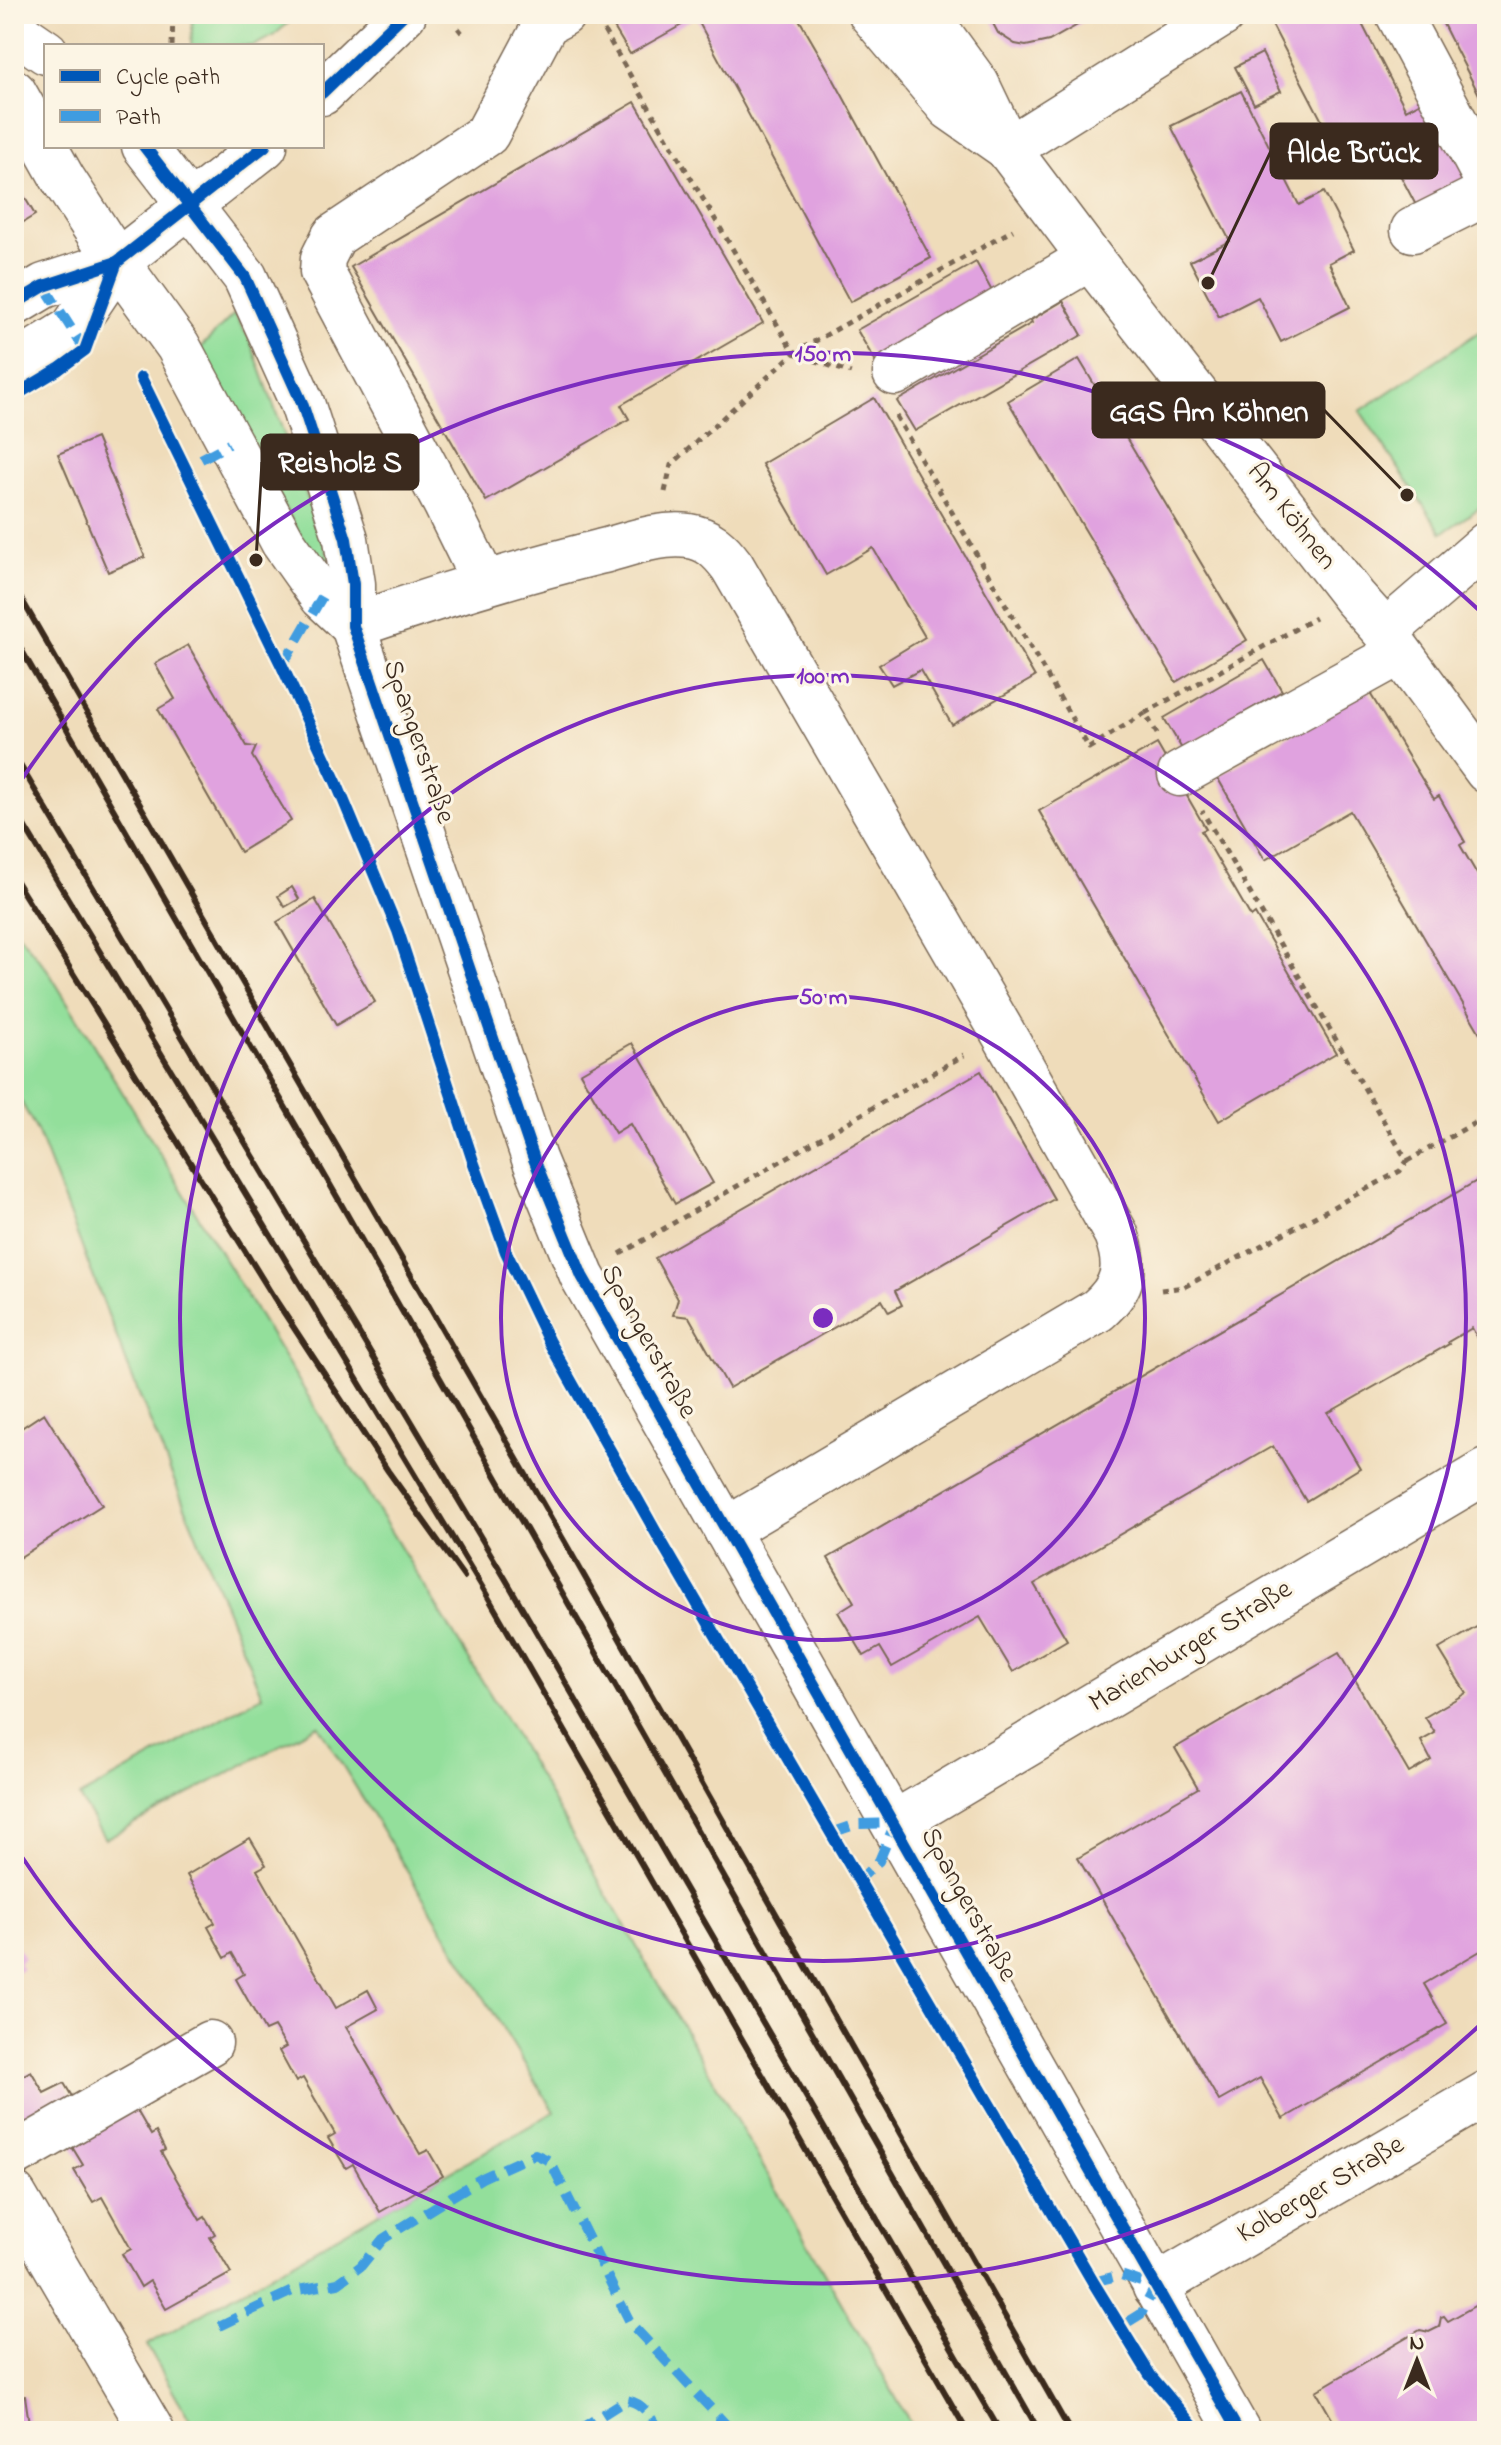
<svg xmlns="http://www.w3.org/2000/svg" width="1501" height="2445" font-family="'Indie Flower',sans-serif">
  <rect width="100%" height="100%" fill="#fcf5e5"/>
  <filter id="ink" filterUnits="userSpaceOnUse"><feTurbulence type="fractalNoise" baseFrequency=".0125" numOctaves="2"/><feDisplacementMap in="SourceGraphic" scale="16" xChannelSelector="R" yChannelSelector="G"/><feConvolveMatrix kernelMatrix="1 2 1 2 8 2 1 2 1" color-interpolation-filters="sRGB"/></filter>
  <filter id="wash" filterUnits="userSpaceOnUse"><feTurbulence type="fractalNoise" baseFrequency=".006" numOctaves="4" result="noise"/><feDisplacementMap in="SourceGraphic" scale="32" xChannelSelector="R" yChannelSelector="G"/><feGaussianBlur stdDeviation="1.8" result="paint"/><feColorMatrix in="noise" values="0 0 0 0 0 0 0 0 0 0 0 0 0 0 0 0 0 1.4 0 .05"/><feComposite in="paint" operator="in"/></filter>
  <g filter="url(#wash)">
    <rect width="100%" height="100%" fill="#efdcba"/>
    <g fill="#93df9b" stroke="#67845c" stroke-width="2">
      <polygon points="193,14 299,14 273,36 253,46 191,46"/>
      <polygon points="234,314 249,338 329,557 326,567 318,569 199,349"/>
      <polygon points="1479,332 1487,344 1487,503 1442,533 1360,411"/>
      <polygon points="14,928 47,969 514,1733 915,2431 196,2431 147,2345 554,2112 318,1725 105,1839 79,1797 262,1696 136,1387 37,1131 14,1089"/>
    </g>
    <g id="blocks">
      <g fill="#e0a2df">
        <polygon points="629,14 796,14 828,69 931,258 850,302 696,17 630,54 612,24"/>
        <polygon points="988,14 1097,14 1049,41 1026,46 1015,44 998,33"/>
        <polygon points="1288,14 1357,14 1406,110 1432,96 1477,184 1420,213 1375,127 1336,148 1271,23"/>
        <polygon points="1438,14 1487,14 1487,110 1450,38"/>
        <polygon points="1262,53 1281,91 1254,104 1235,67"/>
        <polygon points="1241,91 1299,205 1324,192 1354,250 1329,263 1350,307 1281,342 1258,297 1219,317 1190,261 1230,241 1171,126"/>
        <polygon points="635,102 763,323 621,405 629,419 486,501 351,267"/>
        <polygon points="14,179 35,215 14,228"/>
        <polygon points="976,262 993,293 875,361 857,330"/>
        <polygon points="1063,301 1082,335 915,431 897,401 1032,323 1031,320"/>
        <polygon points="1079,359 1247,640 1176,682 1008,401"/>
        <polygon points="874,398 1035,677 952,725 920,670 892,685 879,665 925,637 873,548 826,575 762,464"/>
        <polygon points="96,438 145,557 108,572 58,454"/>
        <polygon points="188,645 247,746 256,747 252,756 291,821 240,852 158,709 175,699 155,664"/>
        <polygon points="1264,660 1282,691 1182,749 1164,718"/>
        <polygon points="1368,690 1434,799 1439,796 1465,842 1460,845 1487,891 1487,1045 1350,811 1265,860 1217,777"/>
        <polygon points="1157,744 1206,829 1201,831 1251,917 1255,914 1336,1053 1219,1121 1039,811"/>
        <polygon points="292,887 299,899 285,907 278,896"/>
        <polygon points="315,899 375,1002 336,1025 277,922"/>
        <polygon points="632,1043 713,1183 675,1204 630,1124 615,1133 580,1073"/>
        <polygon points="981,1071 1054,1199 895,1291 902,1305 889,1312 882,1300 729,1388 689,1317 673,1315 678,1299 655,1258"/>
        <polygon points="1487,1175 1487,1338 1480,1342 1472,1328 1448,1342 1449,1344 1328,1413 1360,1468 1306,1501 1273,1446 1034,1584 1067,1640 1013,1672 980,1617 892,1667 880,1647 864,1656 838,1612 854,1602 828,1558"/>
        <polygon points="44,1413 102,1505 14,1561 14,1433"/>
        <polygon points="1487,1621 1487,1947 1424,1984 1447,2024 1283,2119 1260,2078 1219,2101 1078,1858 1198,1788 1175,1748 1339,1653 1409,1773 1431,1760 1421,1741 1435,1733 1425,1717 1466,1693 1439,1649"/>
        <polygon points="250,1838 266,1865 257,1870 336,2008 368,1990 378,2009 346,2027 420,2154 428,2150 443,2176 380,2212 353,2164 346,2168 328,2138 335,2134 303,2078 296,2082 279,2051 286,2047 274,2027 265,2031 236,1979 244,1974 232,1953 225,1958 208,1927 215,1923 187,1875"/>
        <polygon points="14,1940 24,1958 19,1963 23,1969 14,1973"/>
        <polygon points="31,2071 44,2093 64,2083 77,2105 30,2132 14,2105 14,2080"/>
        <polygon points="131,2100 151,2135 156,2132 165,2150 161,2152 200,2220 205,2217 215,2234 210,2237 231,2273 166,2309 150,2281 141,2287 122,2254 131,2249 102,2197 93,2202 74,2170 83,2165 66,2137"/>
        <polygon points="1487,2299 1487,2431 1339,2431 1316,2391 1420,2330 1429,2332 1439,2327 1441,2317 1444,2316 1448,2321"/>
        <polygon points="16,2330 20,2362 14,2363 14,2331"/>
        <polygon points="14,2385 17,2397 25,2396 30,2430 14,2431"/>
      </g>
    </g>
  </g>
  <g filter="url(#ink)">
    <use href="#blocks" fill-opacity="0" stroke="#7a6855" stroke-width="2"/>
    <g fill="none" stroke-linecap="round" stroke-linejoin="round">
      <g stroke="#7a6855" stroke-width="47">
        <g id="minor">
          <polyline points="871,14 950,108 1006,147"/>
          <polyline points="926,14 977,84 1008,149 1090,258 1354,597 1385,632 1487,771"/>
          <polyline points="1398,14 1487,181"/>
          <polyline points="14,30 46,52"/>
          <polyline points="14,92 63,179 117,262 178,346 283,542 322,597 353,626"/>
          <polyline points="322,93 404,14"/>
          <polyline points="144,146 245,277 302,403 346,539 353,584 353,626 534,1159 582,1276 1238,2431"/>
          <polyline points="1008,149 1223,14"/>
          <polyline points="1413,230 1487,193"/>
          <polyline points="14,304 44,286 117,262"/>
          <polyline points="14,365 72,329 117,262 265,146"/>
          <polyline points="895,373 1090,258"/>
          <polyline points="484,582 446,505 322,272 323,258 334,236 487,134 546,23 563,14"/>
          <path d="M353,626C434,598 515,573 599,552C627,545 659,532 689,536C709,539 720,550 732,566L1003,1033L1116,1234C1128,1267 1125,1286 1098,1310L726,1530"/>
          <polyline points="1385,632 1487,544"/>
          <polyline points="1180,774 1399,653"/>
          <polyline points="895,1823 1487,1471"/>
          <polyline points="14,2155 210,2043"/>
          <polyline points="14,2195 152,2431"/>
          <polyline points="1155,2287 1487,2093"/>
        </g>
      </g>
      <g stroke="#7a6855" stroke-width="5" stroke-dasharray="6 6" stroke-linecap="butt">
        <polyline points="458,28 462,33"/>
        <polyline points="604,31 794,353 851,373"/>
        <polyline points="172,46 173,14"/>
        <polyline points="896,416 1089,748 1145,713 1159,737"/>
        <polyline points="665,492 671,465 794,353 1013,230"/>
        <polyline points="1145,713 1315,618"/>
        <polyline points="1407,1161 1487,1116"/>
        <polyline points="620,1254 964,1055"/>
        <polyline points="1161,1290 1184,1287 1400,1171 1407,1161 1202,811"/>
      </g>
      <use href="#minor" stroke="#fff" stroke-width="44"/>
      <g stroke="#3b2a1e" stroke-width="6">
        <polyline points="14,586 566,1544 1070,2431"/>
        <polyline points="14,637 336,1195 1039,2431"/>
        <polyline points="14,755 505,1578 1000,2431"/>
        <polyline points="14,809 484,1590 967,2431"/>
        <polyline points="14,878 273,1296 388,1471 464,1577"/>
      </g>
      <g stroke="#3f9ce0" stroke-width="10" stroke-dasharray="20 10" stroke-linecap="butt">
        <polyline points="44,286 85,350"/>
        <polyline points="201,459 229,444"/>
        <polyline points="282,666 322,597"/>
        <polyline points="831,1833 857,1824 895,1823 879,1861 859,1880"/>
        <polyline points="1093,2282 1121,2275 1155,2287 1141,2314 1120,2327"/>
        <polyline points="219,2326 292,2291 338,2283 361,2266 383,2239 482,2178 535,2154 550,2161 631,2324 732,2431"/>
        <path d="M577,2431L626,2400C644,2403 650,2416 659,2431"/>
      </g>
      <g stroke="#fcf5e5" stroke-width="17">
        <g id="cycleway">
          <polyline points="322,93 404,14"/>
          <polyline points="144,146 245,277 302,403 346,539 353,584 353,626 534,1159 582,1276 1238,2431"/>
          <polyline points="14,304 44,286 117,262 265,146"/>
          <polyline points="141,378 282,666 336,782 398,931 473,1161 506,1252 549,1342 658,1536 1093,2282 1150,2375 1197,2431"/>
          <polyline points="14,396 59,369 85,350 117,262"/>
        </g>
      </g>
      <use href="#cycleway" stroke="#0057b8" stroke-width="12"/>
    </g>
  </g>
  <g fill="none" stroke="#7b2cbf" stroke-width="4">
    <circle cx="823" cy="1318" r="322"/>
    <circle cx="823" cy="1318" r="643"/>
    <path d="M1481 2024A965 965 0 0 1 18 1851M18 785A965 965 0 0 1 1481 612"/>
  </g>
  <g text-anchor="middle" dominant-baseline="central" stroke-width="6" stroke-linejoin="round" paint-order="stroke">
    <g font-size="28" fill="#3b2a1e" stroke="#fcf5e5">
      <text transform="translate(1291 517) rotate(52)">Am Köhnen</text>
      <text transform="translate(418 742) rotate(71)">Spangerstraße</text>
      <text transform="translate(648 1342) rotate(61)">Spangerstraße</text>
      <text transform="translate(1191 1647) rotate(-31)">Marienburger Straße</text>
      <text transform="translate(968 1905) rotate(61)">Spangerstraße</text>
      <text transform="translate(1321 2190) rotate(-30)">Kolberger Straße</text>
    </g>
  </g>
  <circle cx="823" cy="1318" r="12" fill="#7b2cbf" stroke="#fcf5e5" stroke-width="4"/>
  <g font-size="24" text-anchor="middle" font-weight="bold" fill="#7b2cbf" stroke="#fcf5e5" stroke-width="6" stroke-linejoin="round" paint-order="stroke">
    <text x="823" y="361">150 m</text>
    <text x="823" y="683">100 m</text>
    <text x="823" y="1004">50 m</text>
  </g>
  <path fill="none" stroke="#3b2a1e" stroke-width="3" d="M1208 283L1271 151M1407 495L1324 410M256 560L262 462"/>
  <g fill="#3b2a1e" stroke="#fcf5e5" stroke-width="3">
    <circle cx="1208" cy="283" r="8"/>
    <circle cx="1407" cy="495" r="8"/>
    <circle cx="256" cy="560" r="8"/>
  </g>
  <g fill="#3b2a1e" stroke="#3b2a1e" stroke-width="3">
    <rect x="1271" y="124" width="166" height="54" rx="8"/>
    <rect x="1093" y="383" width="231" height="54" rx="8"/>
    <rect x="262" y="435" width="156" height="54" rx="8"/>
  </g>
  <g font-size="30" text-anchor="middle" font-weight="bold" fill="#fff">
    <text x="1354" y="162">Alde Brück</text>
    <text x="1209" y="421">GGS Am Köhnen</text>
    <text x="340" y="472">Reisholz S</text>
  </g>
  <rect width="1501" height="2445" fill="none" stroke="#fcf5e5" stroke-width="48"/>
  <rect x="44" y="44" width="280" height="104" fill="#fcf5e5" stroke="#afa495" stroke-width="2"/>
  <rect x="60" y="70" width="40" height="12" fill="#0057b8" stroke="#afa495" stroke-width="2"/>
  <text x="116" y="84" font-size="24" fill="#3b2a1e">Cycle path</text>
  <rect x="60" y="110" width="40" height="12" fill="#3f9ce0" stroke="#afa495" stroke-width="2"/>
  <text x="116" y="124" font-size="24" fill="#3b2a1e">Path</text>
  <g transform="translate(1417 2361)" stroke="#fcf5e5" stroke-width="6" paint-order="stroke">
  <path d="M0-6L14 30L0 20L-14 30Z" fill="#3b2a1e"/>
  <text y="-12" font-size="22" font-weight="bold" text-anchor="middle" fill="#3b2a1e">N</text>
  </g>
</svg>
